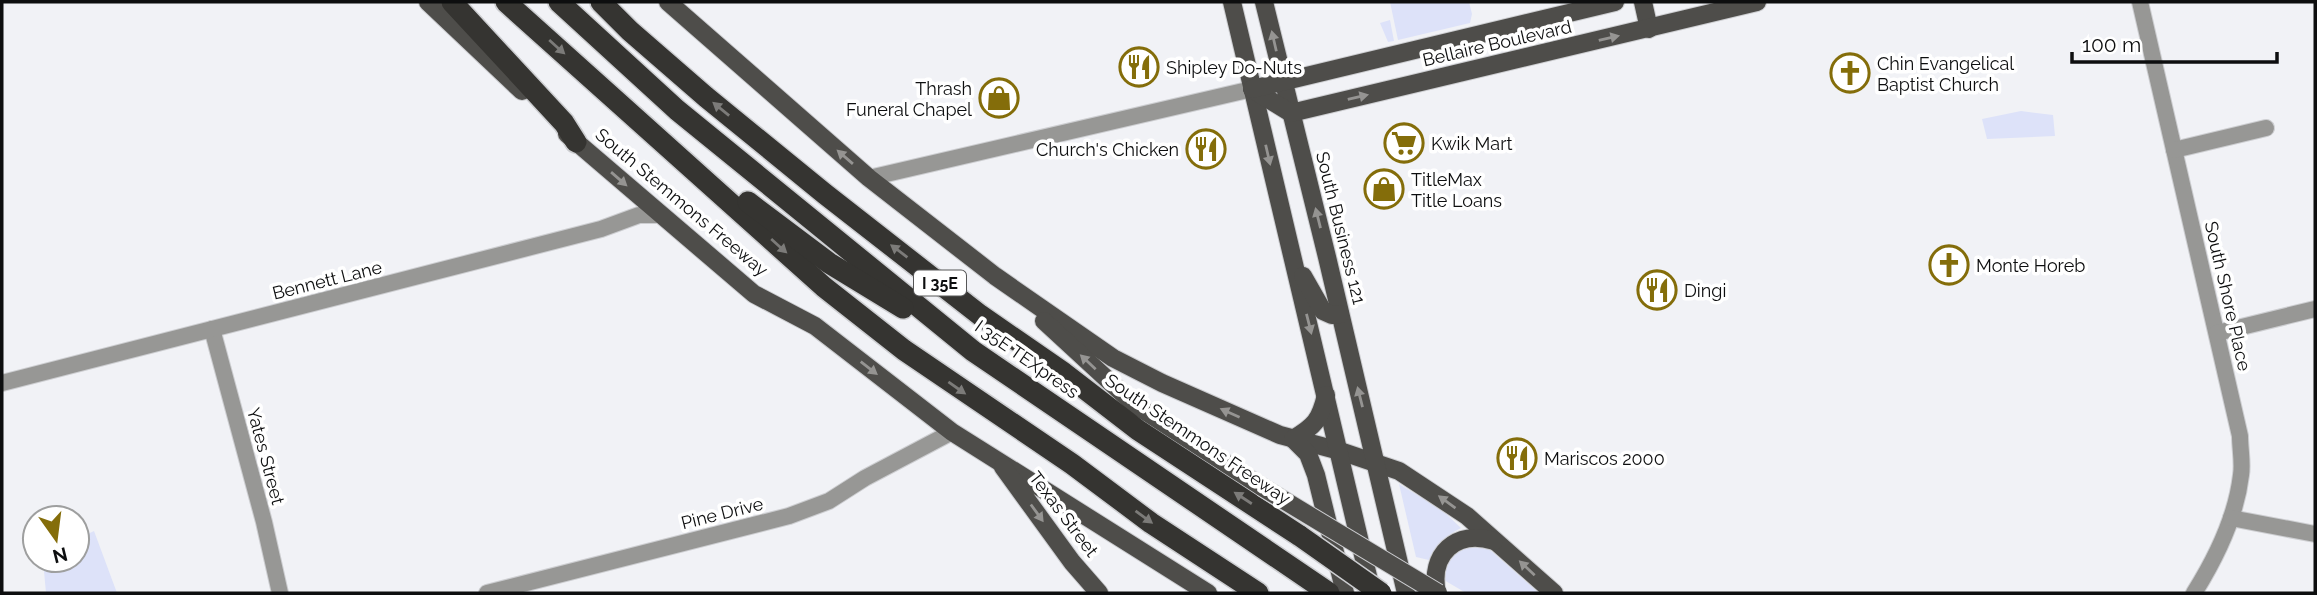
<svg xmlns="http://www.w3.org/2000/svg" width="2317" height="595" font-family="Raleway,sans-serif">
  <rect width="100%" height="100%" fill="#f1f2f6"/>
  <g fill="#dde2f9">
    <polygon points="1390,2 1469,2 1472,14 1470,23 1398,40"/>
    <polygon points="1390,20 1394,41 1388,42 1380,23"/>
    <polygon points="2021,111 2053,115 2055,136 1987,139 1982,119"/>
    <path d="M1399,484L1442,510L1461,528C1445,536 1436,544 1429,560L1416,557Z"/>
    <polygon points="94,531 117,593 46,593 43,560 77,560 77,539"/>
    <path d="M1481,542L1539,593H1466L1444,580C1446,552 1455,548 1481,542Z"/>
  </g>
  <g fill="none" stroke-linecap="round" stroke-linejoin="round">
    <g stroke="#cdced1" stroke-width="18">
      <g id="minor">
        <path d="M2140,2L2240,436C2240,449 2243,463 2241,475C2236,518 2216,558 2194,593"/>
        <polyline points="2174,150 2266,128"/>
        <polyline points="869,178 1252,89"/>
        <polyline points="212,329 264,522 280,593"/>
        <polyline points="2217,333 2315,309"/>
        <polyline points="2,383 601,229 639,215 661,215"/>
        <polyline points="2231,518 2315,534"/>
        <polyline points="487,593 789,516 829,501 865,478 952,432"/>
      </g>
    </g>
    <g stroke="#cdced1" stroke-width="20">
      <g id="major">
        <polyline points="428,2 522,91"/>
        <polyline points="668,2 869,178 995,276 1113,358 1162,383 1280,435 1340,451 1399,471 1467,516 1554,593"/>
        <polyline points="1232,2 1372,593"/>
        <polyline points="1264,2 1327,257 1406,593"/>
        <polyline points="1643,2 1649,29"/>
        <polyline points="1252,89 1291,113 1757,2"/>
        <polyline points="1252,89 1615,2"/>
        <polyline points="567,134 754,294 815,326 952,432 1208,593"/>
        <polyline points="1303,276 1323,311 1332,315 1340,314"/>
        <polyline points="1044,321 1134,404 1262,487"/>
        <path d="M1326,395C1320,420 1315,426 1293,439L1308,454L1316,475L1345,593"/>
        <polyline points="1003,467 1072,562 1099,593"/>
        <path d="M1437,593C1429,554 1456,529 1494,541"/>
      </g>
    </g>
    <g stroke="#cdced1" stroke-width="24">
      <g id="highway">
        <polyline points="452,2 564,123 576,142"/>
        <polyline points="506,2 824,287 904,350 1072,464 1151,523 1258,593"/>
        <polyline points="559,2 677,110 973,351 1329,593"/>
        <polyline points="601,2 630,31 706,97 825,194 980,315 1064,373 1138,430 1300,536"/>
        <polyline points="748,202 829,263 903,308"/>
      </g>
    </g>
    <use href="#minor" stroke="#979795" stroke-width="16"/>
    <use href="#major" stroke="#4e4d4a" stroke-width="18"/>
    <use href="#highway" stroke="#353431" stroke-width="21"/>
    <g stroke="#cdced1" stroke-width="20" stroke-linecap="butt">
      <polyline id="major-bridge" points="1262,487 1438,593"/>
    </g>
    <g stroke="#cdced1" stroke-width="24" stroke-linecap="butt">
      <polyline id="highway-bridge" points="1300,536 1381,593"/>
    </g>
    <use href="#major-bridge" stroke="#4e4d4a" stroke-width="18"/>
    <use href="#highway-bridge" stroke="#353431" stroke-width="21"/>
  </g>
  <defs><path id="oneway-solid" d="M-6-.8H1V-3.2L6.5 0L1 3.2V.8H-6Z" transform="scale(1.75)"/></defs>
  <g fill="#959492">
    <use href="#oneway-solid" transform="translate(1609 38) rotate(-13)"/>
    <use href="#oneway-solid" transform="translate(1274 41) rotate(-103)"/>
    <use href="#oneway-solid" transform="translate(1358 97) rotate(-13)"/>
    <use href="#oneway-solid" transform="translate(1268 155) rotate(77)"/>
    <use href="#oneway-solid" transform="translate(845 157) rotate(-139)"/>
    <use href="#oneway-solid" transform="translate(619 179) rotate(41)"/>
    <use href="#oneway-solid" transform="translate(1318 218) rotate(-104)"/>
    <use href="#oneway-solid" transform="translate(1309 324) rotate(76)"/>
    <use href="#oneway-solid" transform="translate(1088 362) rotate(-137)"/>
    <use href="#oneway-solid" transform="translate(869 368) rotate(38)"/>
    <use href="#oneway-solid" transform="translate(1360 397) rotate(-104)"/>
    <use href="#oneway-solid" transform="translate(1230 413) rotate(-156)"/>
    <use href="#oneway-solid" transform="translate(1447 502) rotate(-144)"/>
    <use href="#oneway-solid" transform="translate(1037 513) rotate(54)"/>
    <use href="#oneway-solid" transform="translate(1527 568) rotate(-137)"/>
  </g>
  <g fill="#7c7b79">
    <use href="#oneway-solid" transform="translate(557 47) rotate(42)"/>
    <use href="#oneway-solid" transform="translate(721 109) rotate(-141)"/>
    <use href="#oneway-solid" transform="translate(779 246) rotate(42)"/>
    <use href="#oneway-solid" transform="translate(899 251) rotate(-143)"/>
    <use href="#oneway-solid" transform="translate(957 388) rotate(35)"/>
    <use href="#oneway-solid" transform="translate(1243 498) rotate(-147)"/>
    <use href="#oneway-solid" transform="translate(1144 517) rotate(36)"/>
  </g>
  <defs>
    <g id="restaurant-ring" transform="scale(2.0125)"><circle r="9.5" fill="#fff" stroke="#846d0a" stroke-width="1.5"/><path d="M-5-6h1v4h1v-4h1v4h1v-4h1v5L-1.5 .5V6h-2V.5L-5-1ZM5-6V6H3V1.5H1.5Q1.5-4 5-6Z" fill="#846d0a"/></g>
    <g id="church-ring" transform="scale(2.0125)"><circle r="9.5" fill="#fff" stroke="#846d0a" stroke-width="1.5"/><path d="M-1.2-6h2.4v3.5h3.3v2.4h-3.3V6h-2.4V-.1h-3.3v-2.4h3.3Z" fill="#846d0a"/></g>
    <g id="shop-ring" transform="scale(2.0125)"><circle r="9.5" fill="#fff" stroke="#846d0a" stroke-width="1.5"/><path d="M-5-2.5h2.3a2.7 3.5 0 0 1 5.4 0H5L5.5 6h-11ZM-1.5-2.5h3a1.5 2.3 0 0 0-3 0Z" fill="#846d0a"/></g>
    <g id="supermarket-ring" transform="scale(2.0125)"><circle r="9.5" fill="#fff" stroke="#846d0a" stroke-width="1.5"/><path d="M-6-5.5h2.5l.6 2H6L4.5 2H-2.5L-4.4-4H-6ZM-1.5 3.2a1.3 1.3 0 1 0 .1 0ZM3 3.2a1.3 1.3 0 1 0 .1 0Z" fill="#846d0a"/></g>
  </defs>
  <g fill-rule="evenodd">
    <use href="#restaurant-ring" x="1139" y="67"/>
    <use href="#church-ring" x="1850" y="73"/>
    <use href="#shop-ring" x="999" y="98"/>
    <use href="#supermarket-ring" x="1404" y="143"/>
    <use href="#restaurant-ring" x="1206" y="149"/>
    <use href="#shop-ring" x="1384" y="189"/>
    <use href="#church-ring" x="1949" y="265"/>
    <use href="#restaurant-ring" x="1657" y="290"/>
    <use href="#restaurant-ring" x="1517" y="458"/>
  </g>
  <g text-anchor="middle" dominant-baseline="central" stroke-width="7" stroke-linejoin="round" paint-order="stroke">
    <rect fill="#fff" stroke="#565657" stroke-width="2" x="914" y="270.5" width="52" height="25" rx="5"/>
    <g font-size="16" font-weight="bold" fill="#0d0e0f">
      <text x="940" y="283">I 35E</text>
    </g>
    <g font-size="18" fill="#0d0e0f" stroke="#fff">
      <text transform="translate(1497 43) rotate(-13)">Bellaire Boulevard</text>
      <text transform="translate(682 202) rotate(40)">South Stemmons Freeway</text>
      <text transform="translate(1341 228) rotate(76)">South Business 121</text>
      <text transform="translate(327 280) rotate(-14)">Bennett Lane</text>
      <text transform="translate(2228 296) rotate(77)">South Shore Place</text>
      <text transform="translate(1027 359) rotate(35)">I 35E TEXpress</text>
      <text transform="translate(1198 439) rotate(34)">South Stemmons Freeway</text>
      <text transform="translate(266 456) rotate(75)">Yates Street</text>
      <text transform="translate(722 513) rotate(-14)">Pine Drive</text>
      <text transform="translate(1064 514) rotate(53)">Texas Street</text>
    </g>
    <g font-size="18" fill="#0d0e0f" stroke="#fff" text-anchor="start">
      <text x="1877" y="63">Chin Evangelical<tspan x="1877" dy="21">Baptist Church</tspan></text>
      <text x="1166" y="67">Shipley Do-Nuts</text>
      <text x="972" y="88" text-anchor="end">Thrash<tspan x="972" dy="21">Funeral Chapel</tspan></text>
      <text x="1431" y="143">Kwik Mart</text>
      <text x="1179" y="149" text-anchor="end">Church's Chicken</text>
      <text x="1411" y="179">TitleMax<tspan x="1411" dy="21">Title Loans</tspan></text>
      <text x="1976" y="265">Monte Horeb</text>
      <text x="1684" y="290">Dingi</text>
      <text x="1544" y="458">Mariscos 2000</text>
    </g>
  </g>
  <rect width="2317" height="595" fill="none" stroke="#0d0e0f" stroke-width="7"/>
  <g transform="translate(56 539) rotate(166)"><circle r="33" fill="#ffffff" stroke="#9e9f9f" stroke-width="2"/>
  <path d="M0-5L12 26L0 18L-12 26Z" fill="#846d0a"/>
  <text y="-10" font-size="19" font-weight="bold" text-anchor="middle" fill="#0d0e0f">N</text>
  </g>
  <path d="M2072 52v10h205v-10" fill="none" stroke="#0d0e0f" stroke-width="3.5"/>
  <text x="2082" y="52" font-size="21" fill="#0d0e0f" stroke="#ffffff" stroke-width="5" paint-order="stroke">100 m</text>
</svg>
